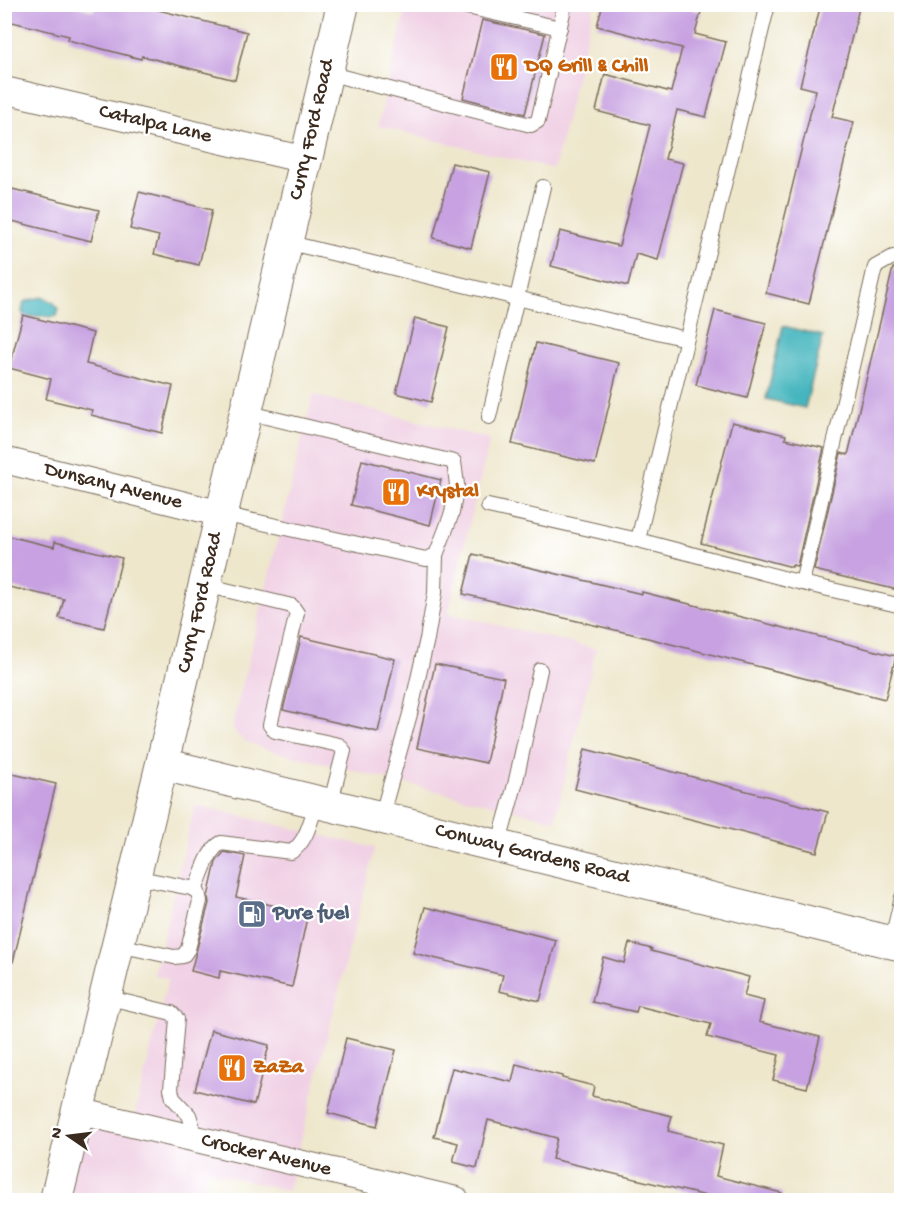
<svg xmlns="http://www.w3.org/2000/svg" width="906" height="1205" font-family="'Gochi Hand',sans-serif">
  <rect width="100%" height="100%" fill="#fff"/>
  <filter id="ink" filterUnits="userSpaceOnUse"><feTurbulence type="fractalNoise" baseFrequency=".0167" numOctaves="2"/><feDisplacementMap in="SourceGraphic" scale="12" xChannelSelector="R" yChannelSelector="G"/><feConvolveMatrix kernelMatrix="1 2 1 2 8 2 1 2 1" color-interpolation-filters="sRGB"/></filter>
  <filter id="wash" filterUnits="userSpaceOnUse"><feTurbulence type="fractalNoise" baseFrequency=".008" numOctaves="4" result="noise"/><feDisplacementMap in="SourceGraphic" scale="24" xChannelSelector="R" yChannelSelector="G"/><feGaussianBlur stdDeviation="1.35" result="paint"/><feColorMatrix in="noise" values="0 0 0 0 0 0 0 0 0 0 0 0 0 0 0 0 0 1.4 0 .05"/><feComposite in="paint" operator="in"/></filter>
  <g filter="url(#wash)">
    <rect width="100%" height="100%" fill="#eee7cc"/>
    <g fill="#f0d0e4">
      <polygon points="407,5 594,5 554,170 378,126"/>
      <polygon points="313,395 490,439 448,613 596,649 555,820 269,750 247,742 238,736 232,727"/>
      <polygon points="195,805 375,848 288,1191 207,1171 199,1200 58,1200 80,1110 133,1122 168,979 154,975"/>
    </g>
    <g fill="#45b5be" stroke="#40706e" stroke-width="1.5">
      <path d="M43,297L53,302L59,309L57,316C51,318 49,316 43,316C36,316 31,317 24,316L22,311L24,302L33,299Z"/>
      <polygon points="783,326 823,336 805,408 766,399"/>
    </g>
    <g id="blocks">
      <g fill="#c7a1e1">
        <polygon points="4,4 69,4 94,11 95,4 155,4 154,9 247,32 235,80 142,56 141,59 68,40 69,36 4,20"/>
        <polygon points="603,4 673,4 701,12 695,34 726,42 706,117 677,110 665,159 683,163 658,260 636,254 628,286 551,266 560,231 619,246 650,125 596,111 605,74 671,92 682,48 597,26"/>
        <polygon points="821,4 860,4 832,117 854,122 809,304 766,293 816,90 800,86"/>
        <polygon points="482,20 545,34 525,114 463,98"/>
        <polygon points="452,163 490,172 471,248 433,238"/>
        <polygon points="4,187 99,210 91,241 4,219"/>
        <polygon points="139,192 212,210 199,265 154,254 159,236 130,229"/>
        <polygon points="893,268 902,269 902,591 814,570 841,453 848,455"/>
        <polygon points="715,310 766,323 747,398 696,385"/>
        <polygon points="23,315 93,333 86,364 173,386 162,433 91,415 92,410 46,399 51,379 9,368"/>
        <polygon points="415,318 449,327 431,402 396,393"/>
        <polygon points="536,343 619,363 595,464 512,444"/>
        <polygon points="732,422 786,435 785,439 824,448 797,566 792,565 792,567 701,543"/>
        <polygon points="362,460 441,480 430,525 351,505"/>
        <polygon points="4,535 54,547 55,542 122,558 104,628 59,618 64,599 4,586"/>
        <polygon points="473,554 642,594 642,592 896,656 885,699 632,634 463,594"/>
        <polygon points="301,637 395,659 378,732 283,710"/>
        <polygon points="435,664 504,678 486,763 417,748"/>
        <polygon points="585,749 828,812 817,852 575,789"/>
        <polygon points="9,773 56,784 13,962 4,961 4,792"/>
        <polygon points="224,852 245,856 236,897 308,913 292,987 220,971 219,978 191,971 209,903 208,897 216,862"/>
        <polygon points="425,907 556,940 540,1001 499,991 503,975 413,953"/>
        <polygon points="629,943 652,949 651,951 749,977 744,996 764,1001 759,1022 820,1037 807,1088 773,1080 779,1055 707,1037 711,1024 638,1006 636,1012 592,1002 603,957 624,963"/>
        <polygon points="211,1030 269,1045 254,1105 195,1090"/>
        <polygon points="346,1038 396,1050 377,1126 328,1113"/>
        <polygon points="516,1064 562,1076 562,1078 594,1086 592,1096 672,1116 668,1131 723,1145 716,1176 782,1193 781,1200 723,1200 552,1159 557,1138 488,1120 477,1168 453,1162 458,1143 434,1137 452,1068 512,1082"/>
      </g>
    </g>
  </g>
  <g filter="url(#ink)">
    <use href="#blocks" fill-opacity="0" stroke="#7a6c5b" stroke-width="1.5"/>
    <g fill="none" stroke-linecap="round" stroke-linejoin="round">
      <g stroke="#7a6c5b" stroke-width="16">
        <g id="service">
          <polyline points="454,4 560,28"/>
          <polyline points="327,73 531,125 538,121 565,4"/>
          <polyline points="286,242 686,339"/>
          <polyline points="489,417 543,187"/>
          <polyline points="488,506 638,540 802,583 902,606"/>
          <polyline points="222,514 426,559 436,555 452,513 457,485 454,462 246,412"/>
          <polyline points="638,540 768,4"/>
          <polyline points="802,583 875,267 893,257 902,259"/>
          <polyline points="205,585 292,606 297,613 270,725 275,731 339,745 344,751 330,805"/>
          <polyline points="381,818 410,714 427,639 435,593 436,555"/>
          <polyline points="498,846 515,785 540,670"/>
          <path d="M195,890C202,875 207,851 221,843L291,852C307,842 311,819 317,802"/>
          <polyline points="891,943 902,897"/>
          <polyline points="118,945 174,957 183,956 188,949 200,901 198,892 191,888 134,877"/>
          <polyline points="105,997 172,1013 177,1019 171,1089 173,1098 189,1115 192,1124 189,1138"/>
        </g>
      </g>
      <g stroke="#7a6c5b" stroke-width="28">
        <g id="minor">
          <polyline points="4,90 306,160"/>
          <polyline points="4,460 222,514"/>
          <polyline points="77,1111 456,1200"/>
        </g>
      </g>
      <g stroke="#7a6c5b" stroke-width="34">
        <g id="tertiary">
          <polyline points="162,764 902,945"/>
          <polyline points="56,1200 175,710 343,4"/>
        </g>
      </g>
      <use href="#service" stroke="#fff" stroke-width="14"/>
      <use href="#minor" stroke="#fff" stroke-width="26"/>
      <use href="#tertiary" stroke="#fff" stroke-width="32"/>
    </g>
  </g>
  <defs>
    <g id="restaurant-square" transform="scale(1.5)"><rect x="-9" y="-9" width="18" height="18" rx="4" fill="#e8710a" stroke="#fff"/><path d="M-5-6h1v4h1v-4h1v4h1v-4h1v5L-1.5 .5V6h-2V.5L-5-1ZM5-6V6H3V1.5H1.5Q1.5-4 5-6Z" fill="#fff"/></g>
    <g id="fuel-square" transform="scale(1.5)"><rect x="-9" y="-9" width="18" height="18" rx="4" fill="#5c6f8a" stroke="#fff"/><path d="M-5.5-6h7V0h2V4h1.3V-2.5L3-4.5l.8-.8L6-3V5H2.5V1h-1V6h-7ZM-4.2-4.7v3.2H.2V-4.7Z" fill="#fff"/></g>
  </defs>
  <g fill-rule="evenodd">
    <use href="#restaurant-square" x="504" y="67"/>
    <use href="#restaurant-square" x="396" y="492"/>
    <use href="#fuel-square" x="252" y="914"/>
    <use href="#restaurant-square" x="232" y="1068"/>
  </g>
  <g text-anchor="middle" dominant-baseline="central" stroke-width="4.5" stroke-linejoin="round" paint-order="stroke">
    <g font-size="21" font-weight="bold" fill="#c56008" stroke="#fff" text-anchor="start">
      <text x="525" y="67">DQ Grill &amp; Chill</text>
      <text x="417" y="492">Krystal</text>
      <text x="253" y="1068">ZaZa</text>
    </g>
    <g font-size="21" fill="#3b2a1e" stroke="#fff">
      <text transform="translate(155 125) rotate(13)">Catalpa Lane</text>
      <text transform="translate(313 130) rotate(-77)">Curry Ford Road</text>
      <text transform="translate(113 487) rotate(14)">Dunsany Avenue</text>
      <text transform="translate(201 603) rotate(-77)">Curry Ford Road</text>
      <text transform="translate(532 855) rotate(14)">Conway Gardens Road</text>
      <text transform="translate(266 1156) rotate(13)">Crocker Avenue</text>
    </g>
    <g font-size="21" font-weight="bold" fill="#4e5e75" stroke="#fff" text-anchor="start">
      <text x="273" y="914">Pure fuel</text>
    </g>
  </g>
  <rect width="906" height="1205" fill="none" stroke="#fff" stroke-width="24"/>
  <g transform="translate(69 1136) rotate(284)" stroke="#ffffff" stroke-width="4.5" paint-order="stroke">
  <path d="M0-4.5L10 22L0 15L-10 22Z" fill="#3b2a1e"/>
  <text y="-9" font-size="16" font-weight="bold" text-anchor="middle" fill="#3b2a1e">N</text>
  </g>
</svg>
